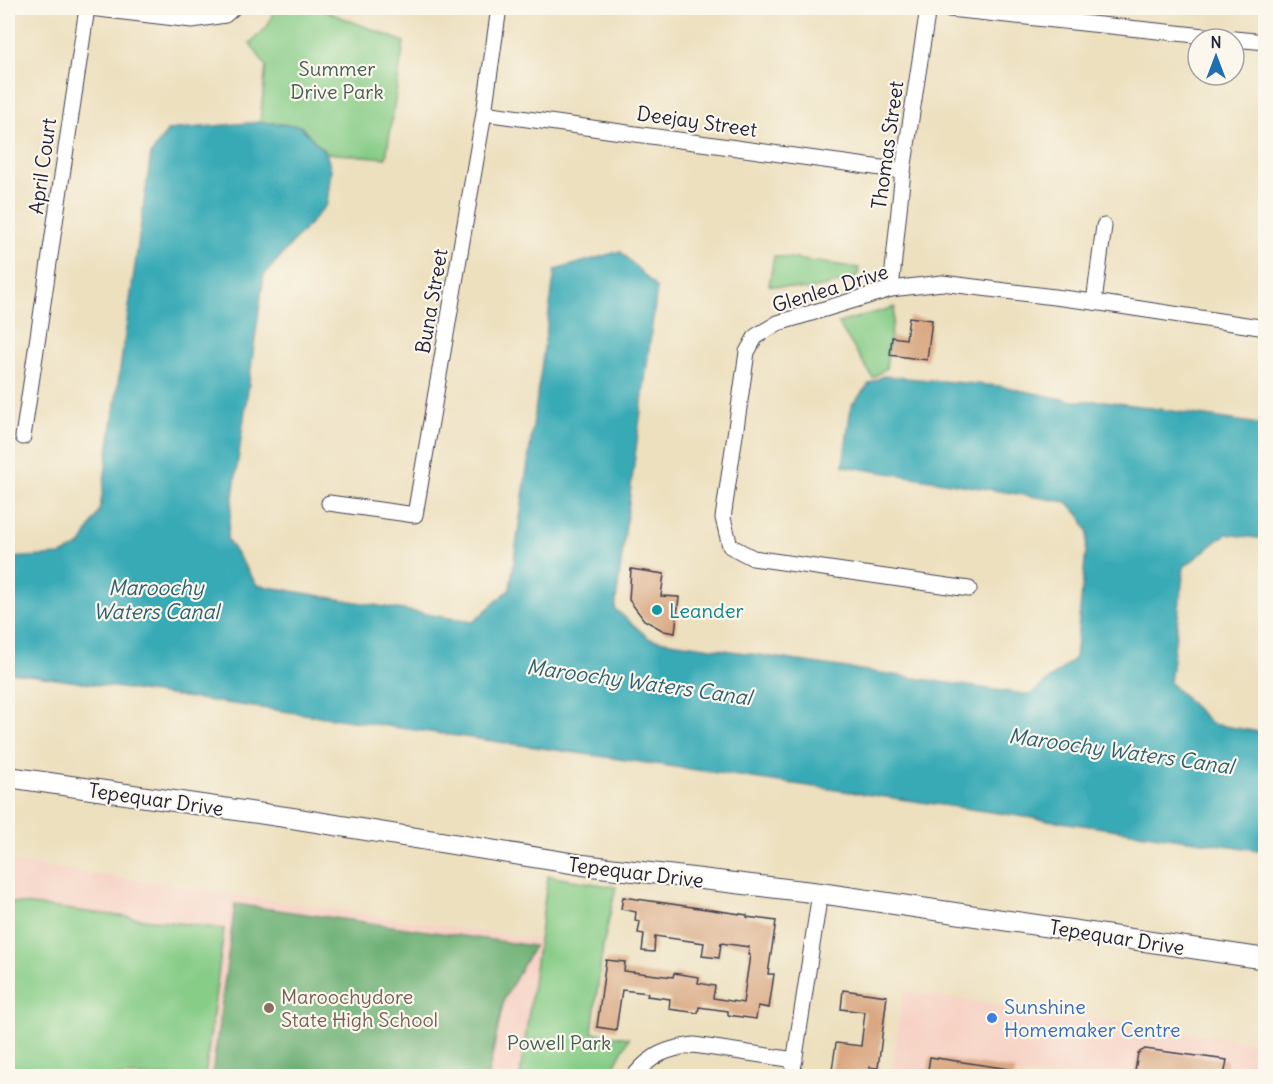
<svg xmlns="http://www.w3.org/2000/svg" width="1273" height="1084" font-family="Delius,sans-serif">
  <rect width="100%" height="100%" fill="#fbf7ec"/>
  <filter id="ink" filterUnits="userSpaceOnUse"><feTurbulence type="fractalNoise" baseFrequency=".0167" numOctaves="2"/><feDisplacementMap in="SourceGraphic" scale="12" xChannelSelector="R" yChannelSelector="G"/><feConvolveMatrix kernelMatrix="1 2 1 2 8 2 1 2 1" color-interpolation-filters="sRGB"/></filter>
  <filter id="wash" filterUnits="userSpaceOnUse"><feTurbulence type="fractalNoise" baseFrequency=".008" numOctaves="4" result="noise"/><feDisplacementMap in="SourceGraphic" scale="24" xChannelSelector="R" yChannelSelector="G"/><feGaussianBlur stdDeviation="1.35" result="paint"/><feColorMatrix in="noise" values="0 0 0 0 0 0 0 0 0 0 0 0 0 0 0 0 0 1.4 0 .05"/><feComposite in="paint" operator="in"/></filter>
  <g filter="url(#wash)">
    <rect width="100%" height="100%" fill="#ede0bf"/>
    <g fill="#f6d2c4">
      <polygon points="8,861 540,940 520,1076 8,1076"/>
      <polygon points="904,991 1265,1044 1265,1076 891,1076"/>
    </g>
    <g fill="#87cc87" stroke="#547761" stroke-width="1.5">
      <polygon points="275,8 318,8 404,42 386,158 326,153 300,126 260,122 266,66 250,43 267,27"/>
      <polygon points="774,256 859,268 858,274 852,280 808,290 769,285"/>
      <polygon points="895,307 886,368 873,378 838,323"/>
      <polygon points="548,876 616,887 603,946 592,1032 629,1038 609,1076 520,1076"/>
      <polygon points="8,902 224,929 205,1076 8,1076"/>
    </g>
    <polygon fill="#6db074" stroke="#486958" stroke-width="1.5" points="235,904 534,946 504,999 488,1076 212,1076"/>
    <polygon fill="#39aab6" stroke="#2e6678" stroke-width="1.5" points="260,122 300,126 326,153 331,169 327,204 264,275 227,539 257,585 473,622 510,589 555,270 620,251 657,288 615,609 650,639 1030,695 1075,658 1088,532 1080,516 1067,502 843,466 851,406 869,384 883,376 999,386 1073,401 1105,401 1265,425 1265,539 1226,534 1184,567 1170,683 1212,724 1265,733 1265,851 8,672 8,558 61,555 81,545 100,509 151,154 168,130"/>
    <g id="blocks">
      <g fill="#d9a882">
        <polygon points="909,317 932,320 927,360 890,355 892,337 906,339"/>
        <polygon points="631,569 664,574 661,596 679,597 675,633 664,631 644,620 629,600"/>
        <polygon points="623,897 747,915 747,917 776,921 768,974 774,974 769,1008 758,1006 756,1019 728,1015 728,1011 699,1007 698,1013 669,1009 670,999 647,996 648,993 622,990 616,1030 597,1027 606,960 625,962 624,971 673,977 674,973 699,977 698,983 715,986 713,998 743,1003 750,955 748,955 749,947 721,943 719,958 702,956 704,943 655,936 654,952 642,951 644,934 638,933 640,922 635,921 636,912 621,909"/>
        <polygon points="843,990 887,996 878,1068 870,1067 869,1077 831,1077 836,1043 861,1046 865,1012 841,1009"/>
        <polygon points="1145,1049 1227,1060 1224,1077 1134,1077 1138,1053"/>
        <polygon points="930,1057 1015,1070 1015,1077 927,1077"/>
      </g>
    </g>
  </g>
  <g filter="url(#ink)">
    <use href="#blocks" fill-opacity="0" stroke="#403e4f" stroke-width="1.5"/>
    <g fill="none" stroke-linecap="round" stroke-linejoin="round">
      <g stroke="#403e4f" stroke-width="17">
        <g id="street">
          <polyline points="90,8 192,20 225,15 233,8"/>
          <polyline points="940,8 1233,39"/>
          <polyline points="1234,39 1266,42"/>
          <polyline points="484,113 903,171"/>
          <polyline points="891,289 903,171 928,8"/>
          <polyline points="1094,302 1104,226"/>
          <polyline points="23,437 87,8"/>
          <polyline points="329,503 415,515 484,113 499,8"/>
          <polyline points="969,589 753,558 730,546 723,518 747,352 756,336 778,323 891,289 942,283 1094,302 1266,328"/>
          <path d="M634,1076C652,1054 666,1049 694,1045L795,1060"/>
          <polyline points="792,1076 820,893"/>
        </g>
      </g>
      <g stroke="#403e4f" stroke-width="22">
        <polyline id="secondary" points="8,777 292,818 583,865 820,893 1266,959"/>
      </g>
      <use href="#street" stroke="#fff" stroke-width="15"/>
      <use href="#secondary" stroke="#fff" stroke-width="20"/>
    </g>
  </g>
  <circle fill="#0f9aa8" stroke="#fbf7ec" stroke-width="2" cx="657" cy="610" r="6"/>
  <circle fill="#8d6e63" stroke="#fbf7ec" stroke-width="2" cx="269" cy="1008" r="6"/>
  <circle fill="#3f7fe0" stroke="#fbf7ec" stroke-width="2" cx="992" cy="1018" r="6"/>
  <g text-anchor="middle" dominant-baseline="central" stroke-width="4.5" stroke-linejoin="round" paint-order="stroke">
    <g font-size="20" fill="#455e56" stroke="#fbf7ec">
      <text x="337" y="68">Summer<tspan x="337" dy="23">Drive Park</tspan></text>
      <text x="559" y="1042">Powell Park</text>
    </g>
    <g font-size="20" fill="#22223b" stroke="#fbf7ec">
      <text transform="translate(697 121) rotate(8)">Deejay Street</text>
      <text transform="translate(887 145) rotate(-82)">Thomas Street</text>
      <text transform="translate(42 166) rotate(-82)">April Court</text>
      <text transform="translate(830 288) rotate(-17)">Glenlea Drive</text>
      <text transform="translate(431 301) rotate(-80)">Buna Street</text>
      <text transform="translate(156 799) rotate(8)">Tepequar Drive</text>
      <text transform="translate(636 872) rotate(7)">Tepequar Drive</text>
      <text transform="translate(1117 937) rotate(9)">Tepequar Drive</text>
    </g>
    <g font-size="20" fill="#0d838f" stroke="#fbf7ec" text-anchor="start">
      <text x="669" y="610">Leander</text>
    </g>
    <g font-size="20" fill="#785e54" stroke="#fbf7ec" text-anchor="start">
      <text x="281" y="996">Maroochydore<tspan x="281" dy="23">State High School</tspan></text>
    </g>
    <g font-size="20" fill="#366cbe" stroke="#fbf7ec" text-anchor="start">
      <text x="1004" y="1006">Sunshine<tspan x="1004" dy="23">Homemaker Centre</tspan></text>
    </g>
    <g font-size="21" font-style="italic" fill="#2c5f72" stroke="#fbf7ec">
      <text x="156" y="587">Maroochy<tspan x="156" dy="24">Waters Canal</tspan></text>
      <text transform="translate(639 682) rotate(8)">Maroochy Waters Canal</text>
      <text transform="translate(1121 751) rotate(8)">Maroochy Waters Canal</text>
    </g>
  </g>
  <rect width="1273" height="1084" fill="none" stroke="#fbf7ec" stroke-width="30"/>
  <g transform="translate(1216 57)"><circle r="28" fill="#fbf7ec" stroke="#a4a2a5" stroke-width="1.5"/>
  <path d="M0-4.5L10 22L0 15L-10 22Z" fill="#1f6fb2"/>
  <text y="-9" font-size="16" font-weight="bold" text-anchor="middle" fill="#22223b">N</text>
  </g>
</svg>
